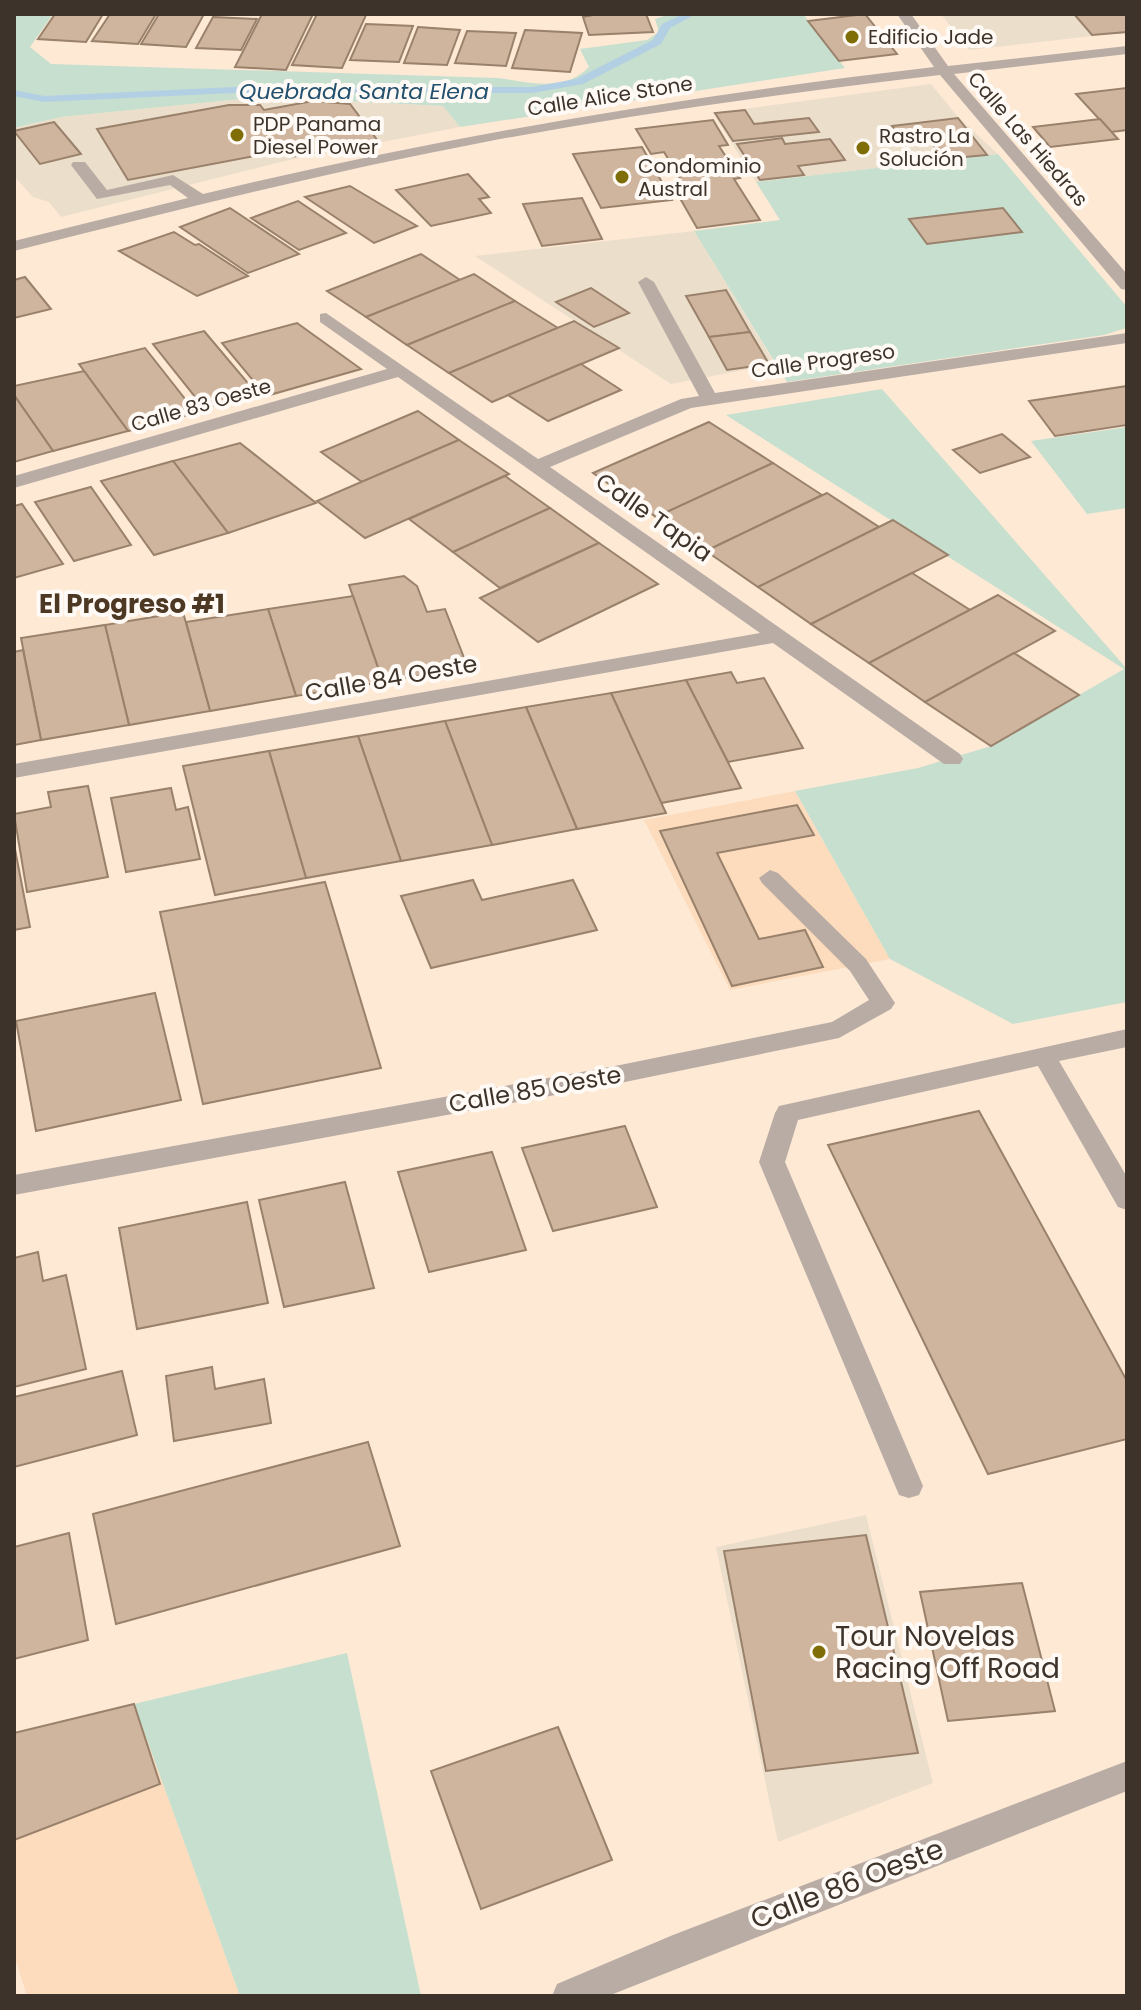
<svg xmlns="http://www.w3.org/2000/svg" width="1141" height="2010" font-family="Poppins,sans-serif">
  <rect width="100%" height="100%" fill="#fee9d5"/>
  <g fill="#ebdecb">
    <polygon points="941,14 1127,14 1127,32 969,50"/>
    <polygon points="931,84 958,117 998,154 756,182 713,113"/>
    <polygon points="262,97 443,106 460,127 289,160 61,217 49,202 33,197 14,176 14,128 61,117"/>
    <polygon points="694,231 775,364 671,384 475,256"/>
    <polygon points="866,1515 933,1783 778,1842 716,1547"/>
  </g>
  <g fill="#fcdcbd">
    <polygon points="795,791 890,959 730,990 644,820"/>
    <polygon points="134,1704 240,1996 27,1996 14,1955 14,1733"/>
  </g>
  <g fill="#c7dfce">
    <path d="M14,14H53L30,47L51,64L498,78C531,82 563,93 589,67L580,49L647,40L659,32L655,19L670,14H803L845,68L460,127L443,106L262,97L61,117L14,128Z"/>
    <polygon points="998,154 1127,307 1126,328 1104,335 787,382 694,231 780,220 756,182"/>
    <polygon points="882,389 1127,669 1127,1002 1013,1024 890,959 795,791 918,768 991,746 1124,669 726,415"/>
    <polygon points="1127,427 1127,508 1087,514 1031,441"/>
    <polygon points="347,1653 421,1996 240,1996 134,1704"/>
  </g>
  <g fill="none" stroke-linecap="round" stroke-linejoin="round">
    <polygon fill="#b3cfe4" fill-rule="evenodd" points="683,14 696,14 670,28 661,44 583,84 532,93 234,93 44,102 14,96 14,90 44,96 234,87 532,87 576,79 653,40 662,24"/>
  </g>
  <g fill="#cfb59e" stroke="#99816b" stroke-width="2">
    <polygon points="55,14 103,14 86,42 38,39"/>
    <polygon points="110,14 156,14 138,44 92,41"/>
    <polygon points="159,14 204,14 186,47 141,44"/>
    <polygon points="262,14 313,14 286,70 235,67"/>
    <polygon points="317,14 366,15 342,68 292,65"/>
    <polygon points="598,14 646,14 653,32 589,35 583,17"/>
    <polygon points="865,14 897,54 839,61 808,21"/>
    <polygon points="1074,14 1127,14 1127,32 1092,35"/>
    <polygon points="213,17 257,19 241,50 196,48"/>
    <polygon points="366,24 413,26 399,62 350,60"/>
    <polygon points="418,27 460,30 447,65 404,63"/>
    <polygon points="525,30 582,33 570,72 512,68"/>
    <polygon points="467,31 516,33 506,66 455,63"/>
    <polygon points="1126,88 1127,130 1111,132 1076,94"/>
    <polygon points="313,101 350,104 378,141 291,157 287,150 128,180 97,129 229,105 260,105 264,110"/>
    <polygon points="745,110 754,124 809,118 819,132 733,141 715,113"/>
    <polygon points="958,118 987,155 944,159 925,135 901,137 892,126"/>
    <polygon points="1100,119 1118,139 1050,147 1033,127"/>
    <polygon points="713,120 728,145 719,146 740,178 734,179 760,220 697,228 673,186 684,185 664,152 651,154 636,129"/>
    <polygon points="54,122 81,154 40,164 14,131"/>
    <polygon points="782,138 785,144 830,139 845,160 798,166 804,175 760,180 737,144"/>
    <polygon points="642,147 672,200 601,208 573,154"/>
    <polygon points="468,174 489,197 479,199 491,213 431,226 396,190"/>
    <polygon points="350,186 417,226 374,243 305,197"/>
    <polygon points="582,198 602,239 542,246 523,204"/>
    <polygon points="298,201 346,233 299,250 251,218"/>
    <polygon points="230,208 299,254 248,273 180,227"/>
    <polygon points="1003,208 1022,232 927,244 909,219"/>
    <polygon points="174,232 195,245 199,244 248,276 197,296 119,251"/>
    <polygon points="421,254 460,280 366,317 327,291"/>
    <polygon points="474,274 515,301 407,345 366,317"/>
    <polygon points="25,277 51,309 14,318 14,280"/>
    <polygon points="591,288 629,313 594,327 556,302"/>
    <polygon points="726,290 750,332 709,337 686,296"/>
    <polygon points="515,301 558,328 449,373 407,345"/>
    <polygon points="574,321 619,348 492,402 449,373"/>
    <polygon points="297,323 361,369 266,396 222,343"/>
    <polygon points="204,331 257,394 204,408 153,344"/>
    <polygon points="750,332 769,364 727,370 709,337"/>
    <polygon points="145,348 196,413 128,431 79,364"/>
    <polygon points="581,364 621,390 548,421 508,395"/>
    <polygon points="84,371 128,431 53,451 14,395 14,386"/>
    <polygon points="1127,386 1127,425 1055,436 1029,401"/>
    <polygon points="14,395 53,451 14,462"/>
    <polygon points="418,411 459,440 362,482 321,452"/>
    <polygon points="709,422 773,463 656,517 593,473"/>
    <polygon points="1002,434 1030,457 980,473 953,450"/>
    <polygon points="459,440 509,474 365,538 317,501"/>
    <polygon points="240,443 316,503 228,533 173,461"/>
    <polygon points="173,461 228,533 154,555 101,481"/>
    <polygon points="773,463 822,495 706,551 656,517"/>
    <polygon points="505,476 550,508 453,552 409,519"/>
    <polygon points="91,487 131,545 74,561 35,502"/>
    <polygon points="827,493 879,527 758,587 706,551"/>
    <polygon points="22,504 63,564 14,578 14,506"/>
    <polygon points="550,508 599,543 500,588 453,552"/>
    <polygon points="893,520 948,555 811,624 758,587"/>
    <polygon points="599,543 658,584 538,642 480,598"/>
    <polygon points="912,573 970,610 869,663 811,624"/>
    <polygon points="404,576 417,586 427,612 445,609 468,668 383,682 349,585"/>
    <polygon points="998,595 1055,631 925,702 869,663"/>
    <polygon points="353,596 383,682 296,696 268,609"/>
    <polygon points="268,609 296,696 210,711 186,622"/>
    <polygon points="183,612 210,711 129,725 105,625"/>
    <polygon points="105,625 129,725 41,740 21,638"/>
    <polygon points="23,650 41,740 14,745 14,652"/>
    <polygon points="1014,653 1079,695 991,746 925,702"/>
    <polygon points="731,672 737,683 764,678 803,748 728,762 686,680"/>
    <polygon points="686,680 741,788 661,803 611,693"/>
    <polygon points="611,693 666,813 577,829 526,707"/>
    <polygon points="526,707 577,829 492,845 445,721"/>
    <polygon points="445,721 492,845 401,861 358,736"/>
    <polygon points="358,736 401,861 306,878 269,751"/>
    <polygon points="269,751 306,878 215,895 183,766"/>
    <polygon points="88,786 108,877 27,892 14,814 51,807 48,792"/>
    <polygon points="171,788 176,810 188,807 200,859 126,872 111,798"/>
    <polygon points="797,805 814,835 717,853 759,939 805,930 823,967 732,986 660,831"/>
    <polygon points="14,844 30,927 14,930"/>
    <polygon points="473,880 482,900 573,880 597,930 431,968 401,896"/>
    <polygon points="325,882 381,1068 203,1104 160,912"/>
    <polygon points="155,993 181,1100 36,1131 16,1021"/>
    <polygon points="979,1111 1127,1381 1127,1439 988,1474 828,1145"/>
    <polygon points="625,1126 657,1207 553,1231 522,1148"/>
    <polygon points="492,1152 526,1250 429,1272 398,1172"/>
    <polygon points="345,1182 374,1288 284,1307 259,1200"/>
    <polygon points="247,1202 268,1303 137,1329 119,1228"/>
    <polygon points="38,1252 43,1281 66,1275 86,1369 14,1387 14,1258"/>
    <polygon points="212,1367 215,1389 264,1379 271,1423 174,1441 166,1376"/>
    <polygon points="122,1371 137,1435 14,1467 14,1397"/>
    <polygon points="368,1442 400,1546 116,1624 93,1514"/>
    <polygon points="69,1533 88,1640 14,1659 14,1547"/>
    <polygon points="866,1535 918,1753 766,1771 724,1551"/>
    <polygon points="1022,1583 1055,1711 948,1721 920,1592"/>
    <polygon points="134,1704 160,1784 14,1840 14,1733"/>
    <polygon points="558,1727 612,1860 481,1909 431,1771"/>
  </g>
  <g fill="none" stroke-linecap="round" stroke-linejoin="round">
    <g fill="#b9aca4" fill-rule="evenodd">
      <path d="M897,14H911L948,66L1127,46V54L954,74L1127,274V290L1121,289L940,75C788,93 636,113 485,142C326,172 170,212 14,251V241L188,198L170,185L97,199L71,165L73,162H85L107,190L173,175L203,194C445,136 687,96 934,67Z"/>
      <polygon points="646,277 654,282 715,393 1127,333 1127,343 691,408 550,467 960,754 963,759 960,764 944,764 773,643 14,778 14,764 760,633 398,377 14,488 14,476 387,369 320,322 320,314 326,313 538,459 681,399 699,396 638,282"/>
      <polygon points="770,870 778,873 866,959 895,1003 891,1009 839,1038 620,1083 14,1195 14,1175 620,1065 832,1022 869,1000 850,971 762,883 759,878"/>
      <polygon points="1127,1029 1127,1047 1059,1061 1127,1177 1127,1210 1118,1207 1038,1066 798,1120 785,1162 923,1486 919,1495 909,1498 899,1495 759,1162 775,1113 779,1106 788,1104"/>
      <polygon points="1127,1761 1127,1791 608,1996 552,1996 557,1984 673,1935"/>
    </g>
  </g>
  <g fill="#7f6d08" stroke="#fffaf5" stroke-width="3">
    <circle cx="852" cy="37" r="8"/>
    <circle cx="237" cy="135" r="8"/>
    <circle cx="863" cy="148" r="8"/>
    <circle cx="622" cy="177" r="8"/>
    <circle cx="819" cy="1652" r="8"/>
  </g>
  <g text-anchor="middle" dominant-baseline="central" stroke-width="8" stroke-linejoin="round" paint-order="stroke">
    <g font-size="20" fill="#3d332a" stroke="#fffaf5" text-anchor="start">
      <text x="868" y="37">Edificio Jade</text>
      <text x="253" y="124">PDP Panama<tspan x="253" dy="23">Diesel Power</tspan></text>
      <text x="879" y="136">Rastro La<tspan x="879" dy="23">Solución</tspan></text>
      <text x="638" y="166">Condominio<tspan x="638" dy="23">Austral</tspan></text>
    </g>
    <g font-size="20" fill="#3d332a" stroke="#fffaf5">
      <text transform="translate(610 96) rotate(-9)">Calle Alice Stone</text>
      <text transform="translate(1028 139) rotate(49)">Calle Las Hiedras</text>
      <text transform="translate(823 361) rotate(-8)">Calle Progreso</text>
      <text transform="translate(201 405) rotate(-16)">Calle 83 Oeste</text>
    </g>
    <g font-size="22" font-style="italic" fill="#22506e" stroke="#fffaf5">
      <text x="364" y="91">Quebrada Santa Elena</text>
    </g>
    <g font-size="24" fill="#3d332a" stroke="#fffaf5">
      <text transform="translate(654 517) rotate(35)">Calle Tapia</text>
      <text transform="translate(391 678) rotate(-10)">Calle 84 Oeste</text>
      <text transform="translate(535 1089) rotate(-10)">Calle 85 Oeste</text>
    </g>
    <g font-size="26" font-weight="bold" fill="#4d3824" stroke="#fffaf5">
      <text x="132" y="604">El Progreso #1</text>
    </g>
    <g font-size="28" fill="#3d332a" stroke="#fffaf5" text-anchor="start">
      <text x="835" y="1636">Tour Novelas<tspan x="835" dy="32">Racing Off Road</tspan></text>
    </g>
    <g font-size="28" fill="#3d332a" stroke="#fffaf5">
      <text transform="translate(847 1884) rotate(-21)">Calle 86 Oeste</text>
    </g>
  </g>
  <rect width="1141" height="2010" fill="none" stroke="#3d332a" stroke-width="32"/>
</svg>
